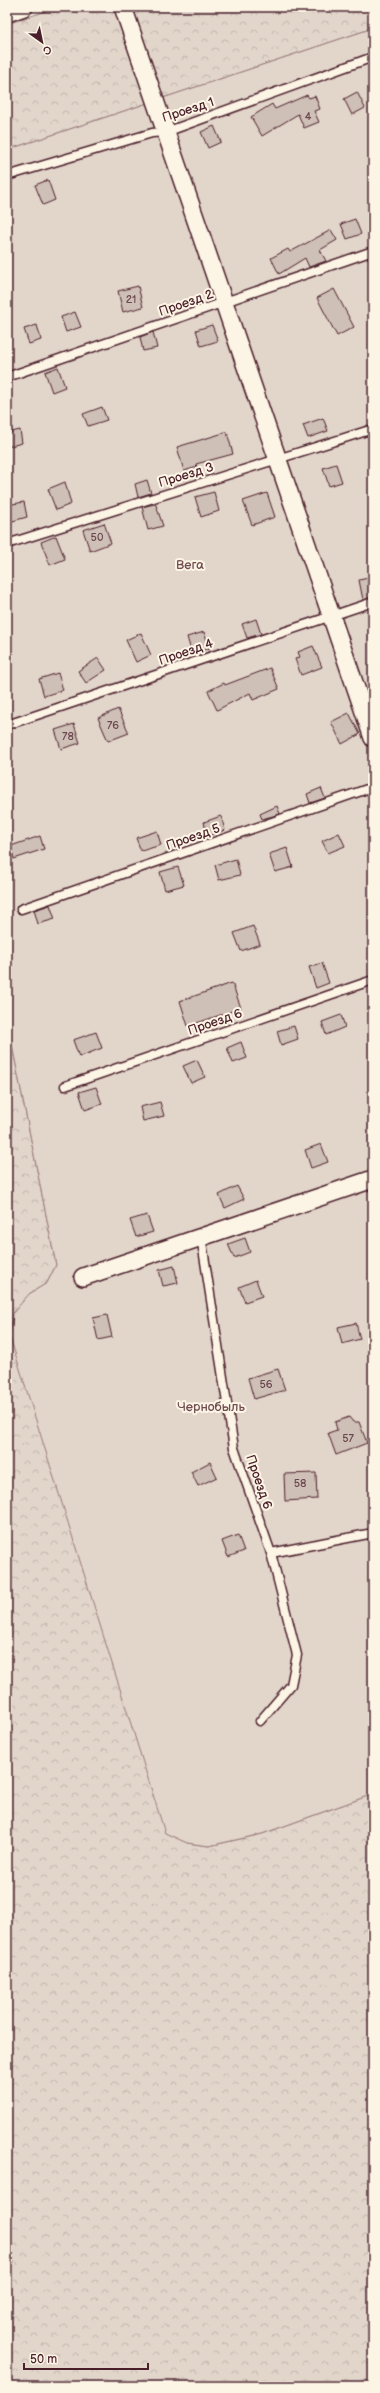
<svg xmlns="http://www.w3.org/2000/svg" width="380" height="2393" font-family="'Balsamiq Sans',sans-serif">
  <defs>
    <pattern id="forest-crowns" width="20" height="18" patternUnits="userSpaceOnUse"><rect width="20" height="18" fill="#e2d5ca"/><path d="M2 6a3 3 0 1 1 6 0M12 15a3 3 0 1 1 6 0" fill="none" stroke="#c3b6ae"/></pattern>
  </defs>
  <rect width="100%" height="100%" fill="#fcf5e5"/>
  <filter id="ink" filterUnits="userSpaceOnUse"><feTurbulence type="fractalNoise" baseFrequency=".025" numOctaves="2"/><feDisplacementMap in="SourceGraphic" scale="8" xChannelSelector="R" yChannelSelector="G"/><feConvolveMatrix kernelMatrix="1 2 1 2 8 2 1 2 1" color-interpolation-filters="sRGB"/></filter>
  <g filter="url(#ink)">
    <g fill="url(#forest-crowns)" stroke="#967a7a">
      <polygon points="58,7 373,7 373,28 7,150 7,24"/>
      <polygon points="7,1020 56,1265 47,1283 29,1294 187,1843 209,1846 262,1834 373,1794 373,2386 7,2386"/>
    </g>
    <polygon fill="#e2d5ca" stroke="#967a7a" points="373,28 373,1794 262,1834 209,1846 187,1843 165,1833 10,1337 13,1313 29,1294 47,1283 56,1265 7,1020 7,150"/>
    <g fill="#cfc0b7" stroke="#4a1f2b">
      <polygon points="357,92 365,108 352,115 344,99"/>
      <polygon points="307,95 309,98 315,96 320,109 314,111 319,122 304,128 298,114 262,136 251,117 272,104 275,109"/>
      <polygon points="214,126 221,142 208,148 201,132"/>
      <polygon points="48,180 55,200 43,205 35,185"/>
      <polygon points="355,219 361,234 347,239 341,224"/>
      <polygon points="331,230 337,240 320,250 326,261 309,267 305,258 279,274 271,258 288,249 290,252"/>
      <polygon points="138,286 143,307 123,312 118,291"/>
      <polygon points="334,289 354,327 337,336 317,298"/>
      <polygon points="75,312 81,327 66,332 61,317"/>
      <polygon points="37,325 41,340 29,344 24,329"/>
      <polygon points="212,325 218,341 201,346 196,330"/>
      <polygon points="153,332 157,348 143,351 140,337"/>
      <polygon points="58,367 65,387 52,392 45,372"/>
      <polygon points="102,407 107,420 88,426 83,414"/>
      <polygon points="323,418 328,431 308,438 303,425"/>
      <polygon points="20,430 22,443 7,447 7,433"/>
      <polygon points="227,432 233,454 196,464 197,467 184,471 177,447"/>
      <polygon points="336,464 342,482 329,486 323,468"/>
      <polygon points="147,480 151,493 138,497 135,484"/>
      <polygon points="65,482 71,504 56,510 48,489"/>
      <polygon points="214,492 219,511 201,517 195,497"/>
      <polygon points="267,493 275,517 252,525 243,501"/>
      <polygon points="24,502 27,517 9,522 7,505"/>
      <polygon points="154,504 156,505 163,526 148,530 142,507"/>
      <polygon points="104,523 111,543 90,551 83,530"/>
      <polygon points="56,536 65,559 50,565 41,542"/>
      <polygon points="373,577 373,597 363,600 359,580"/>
      <polygon points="256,619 261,634 247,638 242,624"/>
      <polygon points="204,632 210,648 192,654 187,637"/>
      <polygon points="141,633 151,655 136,662 126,640"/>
      <polygon points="313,646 322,667 301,675 295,659 300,657 298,652"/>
      <polygon points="98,658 106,670 86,683 78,671"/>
      <polygon points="270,668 279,689 253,700 250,693 217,710 208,691 224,683 225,685"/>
      <polygon points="58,673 63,690 44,696 39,679"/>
      <polygon points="118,709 129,733 108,741 98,718"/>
      <polygon points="349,713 360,734 342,744 331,722"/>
      <polygon points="74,724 80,743 61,749 55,730"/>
      <polygon points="321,788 325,798 310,803 307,794"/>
      <polygon points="277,806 280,814 262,819 260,814"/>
      <polygon points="221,816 225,830 207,836 204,822"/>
      <polygon points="157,831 161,845 141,851 136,838"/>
      <polygon points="339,833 345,846 328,853 322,841"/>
      <polygon points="40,836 44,849 14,859 11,846"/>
      <polygon points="287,848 293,867 275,872 269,854"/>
      <polygon points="236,859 240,875 219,880 215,865"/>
      <polygon points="178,867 184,885 165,890 160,872"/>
      <polygon points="50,905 55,919 38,924 34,910"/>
      <polygon points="253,926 260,944 241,951 234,933"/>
      <polygon points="322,963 329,983 316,988 309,967"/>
      <polygon points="232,983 241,1008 188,1026 180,1001"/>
      <polygon points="341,1015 345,1027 326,1035 322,1022"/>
      <polygon points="294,1026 298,1039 281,1045 277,1031"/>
      <polygon points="96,1032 102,1048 79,1057 73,1040"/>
      <polygon points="241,1042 247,1058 233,1063 227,1048"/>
      <polygon points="197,1060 205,1077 191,1083 183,1066"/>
      <polygon points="96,1087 102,1104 85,1110 79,1092"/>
      <polygon points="160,1102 164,1116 143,1121 140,1107"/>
      <polygon points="321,1144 328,1162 311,1168 305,1150"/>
      <polygon points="237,1186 244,1199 225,1208 219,1195"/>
      <polygon points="147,1215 153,1232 136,1237 130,1220"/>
      <polygon points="245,1238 250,1252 234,1258 228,1244"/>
      <polygon points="174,1266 178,1283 163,1286 159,1270"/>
      <polygon points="256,1280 262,1296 245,1302 239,1287"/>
      <polygon points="107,1315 112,1337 98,1340 93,1318"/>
      <polygon points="356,1323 360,1339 342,1344 338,1327"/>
      <polygon points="278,1369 285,1390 254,1399 248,1378"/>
      <polygon points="349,1417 353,1422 359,1422 367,1443 336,1455 328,1433 337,1430 335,1422"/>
      <polygon points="210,1462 217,1477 198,1486 191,1472"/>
      <polygon points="316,1473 317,1499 285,1501 284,1474"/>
      <polygon points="238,1535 244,1551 228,1557 222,1541"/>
    </g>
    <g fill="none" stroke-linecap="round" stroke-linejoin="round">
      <g stroke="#4a1f2b" stroke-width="11">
        <g id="service">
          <polyline points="7,176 152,133 166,132 373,57"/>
          <polyline points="7,377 373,251"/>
          <polyline points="7,544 373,429"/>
          <polyline points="7,725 373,602"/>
          <polyline points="21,909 373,787"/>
          <polyline points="65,1086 373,980"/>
          <polyline points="201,1236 234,1448 271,1553 297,1655 291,1685 260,1721"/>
          <polyline points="271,1553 373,1533"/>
        </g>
      </g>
      <g stroke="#4a1f2b" stroke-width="20">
        <g id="minor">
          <polyline points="123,7 373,738"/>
          <polyline points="7,13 24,7"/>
          <polyline points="83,1277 373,1179"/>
        </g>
      </g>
      <use href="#service" stroke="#fcf5e5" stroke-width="8"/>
      <use href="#minor" stroke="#fcf5e5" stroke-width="17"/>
    </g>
  </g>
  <g text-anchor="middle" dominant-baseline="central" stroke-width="4" stroke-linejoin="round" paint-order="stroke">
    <g font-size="11" fill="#6b474e">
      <text x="308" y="116">4</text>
      <text x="131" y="299">21</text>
      <text x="97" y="537">50</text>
      <text x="113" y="725">76</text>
      <text x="68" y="736">78</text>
      <text x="266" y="1384">56</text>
      <text x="348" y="1438">57</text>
      <text x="300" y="1483">58</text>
    </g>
    <g font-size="13" fill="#4a1f2b" stroke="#fcf5e5">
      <text transform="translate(188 110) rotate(-18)">Проезд 1</text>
      <text transform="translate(186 303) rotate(-19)">Проезд 2</text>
      <text transform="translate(186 475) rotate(-17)">Проезд 3</text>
      <text transform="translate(186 652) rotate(-19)">Проезд 4</text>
      <text transform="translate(193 837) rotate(-19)">Проезд 5</text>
      <text transform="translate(215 1022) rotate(-19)">Проезд 6</text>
      <text transform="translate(259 1482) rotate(71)">Проезд 6</text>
    </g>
    <g font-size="13" fill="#704c53" stroke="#fcf5e5">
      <text x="190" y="565">Вега</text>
      <text x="211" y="1407">Чернобыль</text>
    </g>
  </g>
  <rect width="380" height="2393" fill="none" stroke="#fcf5e5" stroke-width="24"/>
  <rect x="12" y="12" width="356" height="2369" fill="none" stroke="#4a1f2b" stroke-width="1.5" filter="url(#ink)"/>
  <g transform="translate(42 42) rotate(147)" stroke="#fcf5e5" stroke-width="3" paint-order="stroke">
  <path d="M0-3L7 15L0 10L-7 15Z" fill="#4a1f2b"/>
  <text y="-6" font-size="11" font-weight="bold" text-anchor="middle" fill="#4a1f2b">С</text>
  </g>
  <path d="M24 2363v6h124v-6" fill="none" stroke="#4a1f2b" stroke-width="2"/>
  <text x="30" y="2363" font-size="12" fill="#4a1f2b" stroke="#fcf5e5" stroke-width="3" paint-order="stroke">50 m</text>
</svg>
